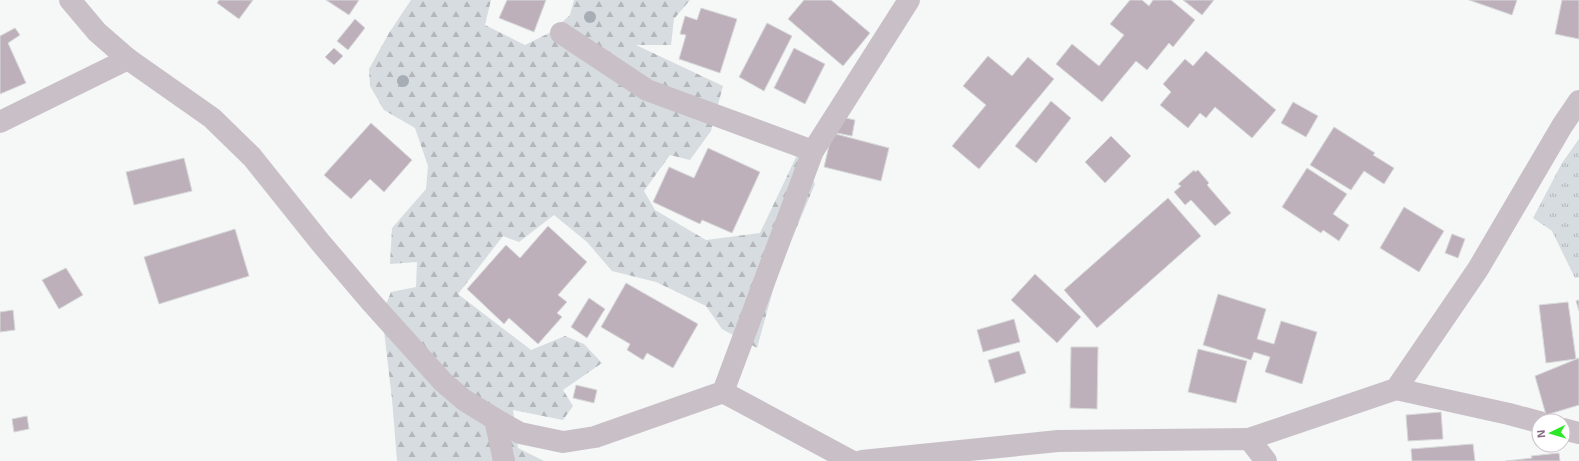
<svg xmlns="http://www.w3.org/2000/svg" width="1579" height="461" font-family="Helvetica,sans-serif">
  <defs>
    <pattern id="grass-tufts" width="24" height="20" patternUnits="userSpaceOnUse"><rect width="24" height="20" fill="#d6dcdf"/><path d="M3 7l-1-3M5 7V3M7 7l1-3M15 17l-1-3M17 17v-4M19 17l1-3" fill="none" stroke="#b3b6ba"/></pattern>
    <pattern id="forest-firs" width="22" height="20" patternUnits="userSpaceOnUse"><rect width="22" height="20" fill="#d6dcdf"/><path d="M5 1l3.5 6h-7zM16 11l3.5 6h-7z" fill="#b3b6ba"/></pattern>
  </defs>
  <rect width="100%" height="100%" fill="#f5f8f7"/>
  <polygon fill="url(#grass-tufts)" points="1579,139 1579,277 1575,278 1552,231 1533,218 1562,163"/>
  <polygon fill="url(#forest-firs)" points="411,0 491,0 485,25 525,45 551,32 570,15 574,0 690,0 674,19 671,45 636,45 723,86 711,131 690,160 670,155 644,191 655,210 706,240 760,233 798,153 815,184 778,272 757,348 722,329 706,306 656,282 612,271 587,242 554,215 519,242 503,236 458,294 531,350 565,336 584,344 602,363 563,390 573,406 563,420 513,410 518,448 544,461 397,461 392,399 382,314 391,292 416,287 417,262 390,264 392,228 426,189 428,166 415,128 384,110 370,86 369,69 389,33"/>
  <g fill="#bdb0bb" stroke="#d7d9d9">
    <polygon points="219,0 253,0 239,19 217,3"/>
    <polygon points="326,0 359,0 349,15"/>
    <polygon points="507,0 546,0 534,32 499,18"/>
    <polygon points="804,0 831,0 870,33 843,66 788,19"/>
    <polygon points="1130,0 1142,0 1149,6 1153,0 1171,0 1195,20 1173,47 1169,43 1147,70 1136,61 1102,102 1056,64 1072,44 1099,66 1124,35 1110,24"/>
    <polygon points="1183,0 1214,0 1202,15"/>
    <polygon points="1469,0 1517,0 1512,15"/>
    <polygon points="1562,0 1579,0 1579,39 1555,34"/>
    <polygon points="701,8 737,19 720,73 679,59 686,35 680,34 685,16 697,20"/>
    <polygon points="355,19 365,28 348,50 337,41"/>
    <polygon points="767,23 792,36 764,91 739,77"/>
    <polygon points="15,28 20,35 8,43 26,83 0,94 0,36"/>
    <polygon points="334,48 343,56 334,65 325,57"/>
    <polygon points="794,48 825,64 805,104 774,88"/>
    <polygon points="1206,51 1276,110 1252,138 1215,107 1206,118 1200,113 1188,128 1160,105 1171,92 1163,84 1185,59 1193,66"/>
    <polygon points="988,56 1012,76 1028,57 1054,79 979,169 952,146 986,105 963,86"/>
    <polygon points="1051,101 1071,118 1036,163 1015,146"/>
    <polygon points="1293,102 1318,116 1306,137 1281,123"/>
    <polygon points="841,117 855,120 852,136 837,133"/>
    <polygon points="371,123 412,160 384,192 370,179 351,199 324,175"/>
    <polygon points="1334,127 1375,153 1373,155 1394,168 1384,184 1364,171 1351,190 1310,165"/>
    <polygon points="832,133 889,148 881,181 824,167"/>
    <polygon points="1111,136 1131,156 1105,183 1085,162"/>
    <polygon points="708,148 760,172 732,233 702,220 700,224 653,202 669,167 694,178"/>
    <polygon points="184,158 192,191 134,205 126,172"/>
    <polygon points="1307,168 1347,194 1333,214 1349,225 1339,241 1323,230 1321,233 1282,207"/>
    <polygon points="1194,170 1195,172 1198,170 1209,183 1207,185 1231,213 1215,226 1191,200 1185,205 1174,192 1181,186 1178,184"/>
    <polygon points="1168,198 1201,236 1097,328 1064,290"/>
    <polygon points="1404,207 1444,231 1419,272 1380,248"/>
    <polygon points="548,226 587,262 558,295 567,302 557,313 562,317 538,344 509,318 504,324 467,289 506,245 520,258"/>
    <polygon points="235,229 249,276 159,304 144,257"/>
    <polygon points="1452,234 1465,239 1458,258 1445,253"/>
    <polygon points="66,268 83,295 59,309 42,280"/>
    <polygon points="1035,274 1081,317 1057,343 1011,300"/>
    <polygon points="626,283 698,324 673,368 647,353 643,360 627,350 630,344 601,327"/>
    <polygon points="1218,294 1266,309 1257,339 1274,344 1281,321 1317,332 1302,384 1265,372 1270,357 1254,352 1251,360 1203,345"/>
    <polygon points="589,298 605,309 587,338 571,327"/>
    <polygon points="1579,300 1579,311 1576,301"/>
    <polygon points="1568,302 1576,359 1546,363 1539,305"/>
    <polygon points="13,310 15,330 0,332 0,312"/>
    <polygon points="1014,319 1020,342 983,352 977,330"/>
    <polygon points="1071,347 1098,347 1097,409 1070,408"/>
    <polygon points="1198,349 1247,361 1236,403 1188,392"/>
    <polygon points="1019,351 1026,373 995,383 988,360"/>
    <polygon points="1579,358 1579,405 1546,415 1535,376"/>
    <polygon points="576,385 597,390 594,403 573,398"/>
    <polygon points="1441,412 1443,439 1408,441 1406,415"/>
    <polygon points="27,416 29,429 14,432 12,419"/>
    <polygon points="1473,444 1475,461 1412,461 1411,449"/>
    <polygon points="1559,453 1560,461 1506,461 1532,458 1531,456"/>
  </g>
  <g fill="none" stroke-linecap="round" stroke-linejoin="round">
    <g stroke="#c9c0c7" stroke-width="22">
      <polyline points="70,0 97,32 128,59 212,118 252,157 320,242 371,302 443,382 464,400 495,419 520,433 563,442 595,437 723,392 851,461"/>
      <polyline points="561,33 647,90 813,151"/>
      <polyline points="0,122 128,59"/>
      <polyline points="1396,389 1509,414 1539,422"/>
      <polyline points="723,392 813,151 909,0"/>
      <polyline points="495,419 504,461"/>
      <polyline points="1563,429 1579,433"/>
      <polyline points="1249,439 1396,389 1478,269 1562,126 1579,101"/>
      <polyline points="862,461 1058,441 1249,439 1266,461"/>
    </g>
  </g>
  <g fill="#a6adb4">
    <circle cx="590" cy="17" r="6"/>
    <circle cx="403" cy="81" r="6"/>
  </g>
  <g transform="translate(1551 433) rotate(265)"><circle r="19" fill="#ffffff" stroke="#cfc2cc"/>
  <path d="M0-3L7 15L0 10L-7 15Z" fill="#2be725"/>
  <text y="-6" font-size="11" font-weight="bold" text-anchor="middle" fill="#866680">N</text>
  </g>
</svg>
